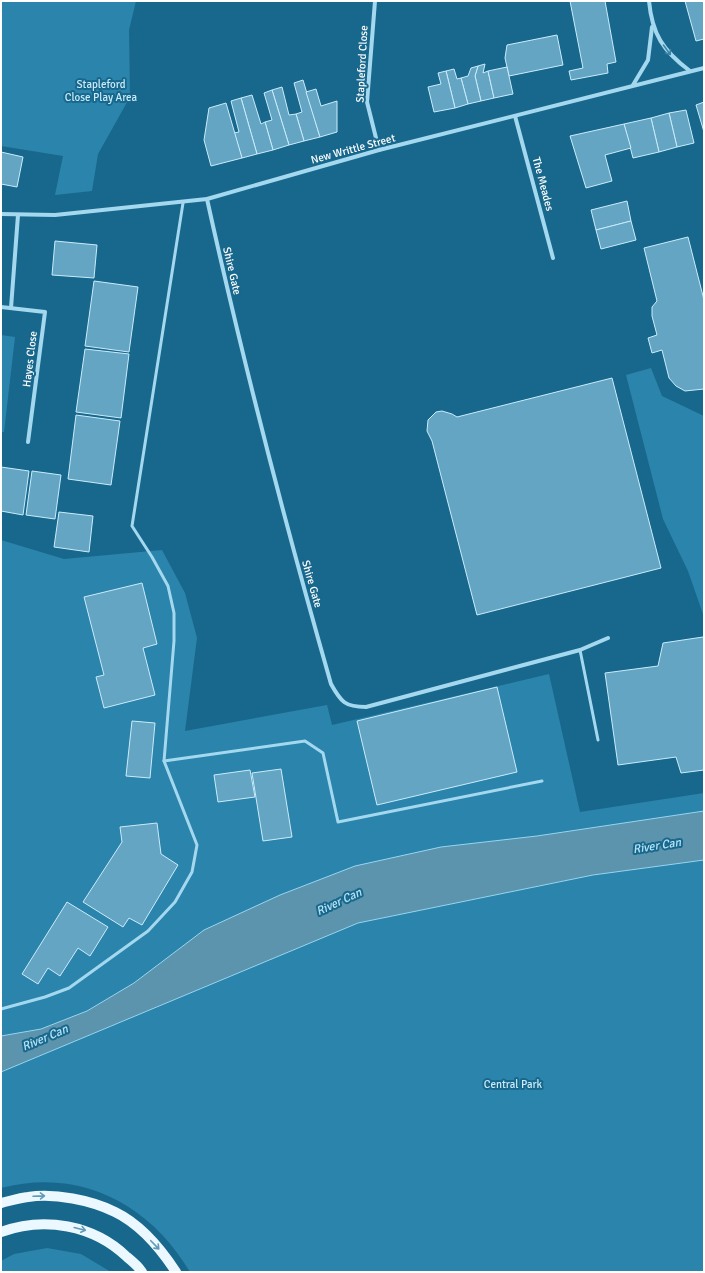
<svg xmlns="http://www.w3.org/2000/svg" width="705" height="1273" font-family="Signika,sans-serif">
  <rect width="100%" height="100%" fill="#18688d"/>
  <g fill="#2b84ac">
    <polygon points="1,1 136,1 129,30 130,97 98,154 92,191 55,195 63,156 1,146"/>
    <polygon points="1,335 15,337 4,432 1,432"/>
    <polygon points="651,368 662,396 704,416 704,617 688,571 663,519 626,375"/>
    <polygon points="1,540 64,559 162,550 185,593 197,638 185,731 327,705 332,725 549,674 580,812 704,793 704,811 537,836 441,847 134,983 87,1011 41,1029 1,1036"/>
    <path d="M704,860V1272H190C150,1204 80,1167 1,1188V1072L358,923L593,875Z"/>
    <polygon points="47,1248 81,1254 111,1272 1,1272 1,1261 14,1254"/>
  </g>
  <polygon fill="#5c93ad" stroke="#96d6f1" points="704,811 704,860 593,875 358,923 1,1072 1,1036 41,1029 87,1011 134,983 204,930 280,895 355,866 441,847 537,836"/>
  <g fill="#63a5c3" stroke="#caecfb">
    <polygon points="570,1 605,1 616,62 607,64 608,73 571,80 569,71 583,68"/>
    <polygon points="685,1 704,1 704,39 696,41"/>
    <polygon points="557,35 563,65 509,76 505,58 507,45"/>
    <polygon points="485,64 483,73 488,71 494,98 481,101 475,76 478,66"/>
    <polygon points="478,66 475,76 481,101 468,104 461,78 468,76 471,68"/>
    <polygon points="507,67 513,94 494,98 488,71"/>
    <polygon points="454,69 457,79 461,78 468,104 455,108 446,71"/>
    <polygon points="446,71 455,108 434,112 428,87 441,84 438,73"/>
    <polygon points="303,80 320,137 304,141 296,114 302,112 294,83"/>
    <polygon points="282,87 289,115 296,114 304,141 289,145 272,90"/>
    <polygon points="316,89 321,106 337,101 337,132 320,137 306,92"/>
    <polygon points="272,90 289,145 273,150 265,122 272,120 264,93"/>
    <polygon points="252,95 261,124 265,122 273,150 257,154 241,98"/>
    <polygon points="241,98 257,154 242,158 234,133 239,132 231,101"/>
    <polygon points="704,102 704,132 696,105"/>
    <polygon points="226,103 242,158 211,166 204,140 209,108"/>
    <polygon points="686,110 694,143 677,147 669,113"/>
    <polygon points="669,113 677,147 659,152 651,118"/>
    <polygon points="651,118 659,152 633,158 624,124"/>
    <polygon points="624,124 631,148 605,155 612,181 586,188 570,136"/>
    <polygon points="1,152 23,157 17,187 1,184"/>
    <polygon points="627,201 631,221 596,230 591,210"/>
    <polygon points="631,221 636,240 601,249 596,230"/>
    <polygon points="688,237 704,300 704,389 685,391 676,386 669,378 662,350 652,353 648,338 657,335 652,316 652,307 657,301 644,248"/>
    <polygon points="55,241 97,245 94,278 52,275"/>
    <polygon points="94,281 138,287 129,352 85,346"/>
    <polygon points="85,349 129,354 121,418 76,412"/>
    <polygon points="612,378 661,568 477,615 432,441 427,431 428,420 436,412 442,411 452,414 457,417"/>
    <polygon points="76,415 120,421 111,485 68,479"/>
    <polygon points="1,467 29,471 23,515 1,511"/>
    <polygon points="32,471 61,475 55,519 26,515"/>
    <polygon points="59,512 93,516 89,552 54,547"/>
    <polygon points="142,583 157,644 143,648 155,695 104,708 96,677 104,675 84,597"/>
    <polygon points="703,637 704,640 704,770 681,773 676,757 618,765 605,673 658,666 663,643"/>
    <polygon points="497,687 517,772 377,805 357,721"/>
    <polygon points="132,721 155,723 150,778 126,776"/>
    <polygon points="281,769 292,837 263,841 252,773"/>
    <polygon points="250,770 255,797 218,802 214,775"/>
    <polygon points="157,823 161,854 178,865 142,925 129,918 123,927 83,902 122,842 120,827"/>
    <polygon points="67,902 108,927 90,956 78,948 60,976 48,968 38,984 22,974"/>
  </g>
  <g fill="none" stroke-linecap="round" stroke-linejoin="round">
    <g stroke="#a4d8ef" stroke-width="3">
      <polyline points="183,203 132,526 152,557 168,586 174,613 174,641 164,761 305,741 323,753 338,822 542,781"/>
      <polyline points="580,650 598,740"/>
      <polyline points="1,1009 45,997 69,988 148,931 175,902 192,872 197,845 164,761"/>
    </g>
    <g stroke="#a4d8ef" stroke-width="4">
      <polyline points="375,1 367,102 379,150"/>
      <path d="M649,1C652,34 663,51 690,71"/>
      <polyline points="633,85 648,60 652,27"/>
      <polyline points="515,116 553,258"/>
      <path d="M207,199C243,362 285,523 331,684C341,702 345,707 366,707L580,650L608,638"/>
      <polyline points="1,214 55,215 207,199 379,150 704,68"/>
      <polyline points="1,307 45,312 28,442"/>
      <polyline points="11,308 18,215"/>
    </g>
    <g stroke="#ebf8ff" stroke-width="10">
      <path d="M1,1203C10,1201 19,1198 28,1197C55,1193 91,1200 115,1212C140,1224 161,1249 176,1272"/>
      <path d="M1,1232C44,1216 94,1225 127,1257C132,1261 138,1266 142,1272"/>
    </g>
  </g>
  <defs><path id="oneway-shaft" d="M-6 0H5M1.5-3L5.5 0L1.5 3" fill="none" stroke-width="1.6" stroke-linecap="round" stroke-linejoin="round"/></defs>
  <use stroke="#3b84a6" href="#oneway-shaft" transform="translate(667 50) rotate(54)"/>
  <g stroke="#629ab5">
    <use href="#oneway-shaft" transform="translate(39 1196) rotate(-2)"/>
    <use href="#oneway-shaft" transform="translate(80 1229) rotate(14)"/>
    <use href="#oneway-shaft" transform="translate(155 1245) rotate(46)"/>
  </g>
  <g text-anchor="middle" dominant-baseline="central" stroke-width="4" stroke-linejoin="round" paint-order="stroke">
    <g font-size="11" fill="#fff" stroke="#18688d">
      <text transform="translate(362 64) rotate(-87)">Stapleford Close</text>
      <text transform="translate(353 149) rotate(-15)">New Writtle Street</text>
      <text transform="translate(543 184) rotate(75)">The Meades</text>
      <text transform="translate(232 271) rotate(77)">Shire Gate</text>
      <text transform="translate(30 359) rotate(-83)">Hayes Close</text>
      <text transform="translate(312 584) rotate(74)">Shire Gate</text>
    </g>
    <g font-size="11" fill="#caecfb" stroke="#18688d">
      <text x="101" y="84">Stapleford<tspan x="101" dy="13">Close Play Area</tspan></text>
      <text x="513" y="1084">Central Park</text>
    </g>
    <g font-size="12" font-style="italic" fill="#b8e4f7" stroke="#18688d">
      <text transform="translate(657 846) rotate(-9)">River Can</text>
      <text transform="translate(339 902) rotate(-25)">River Can</text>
      <text transform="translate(45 1038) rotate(-23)">River Can</text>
    </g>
  </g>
  <rect width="705" height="1273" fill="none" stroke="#ffffff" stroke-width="4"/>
</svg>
